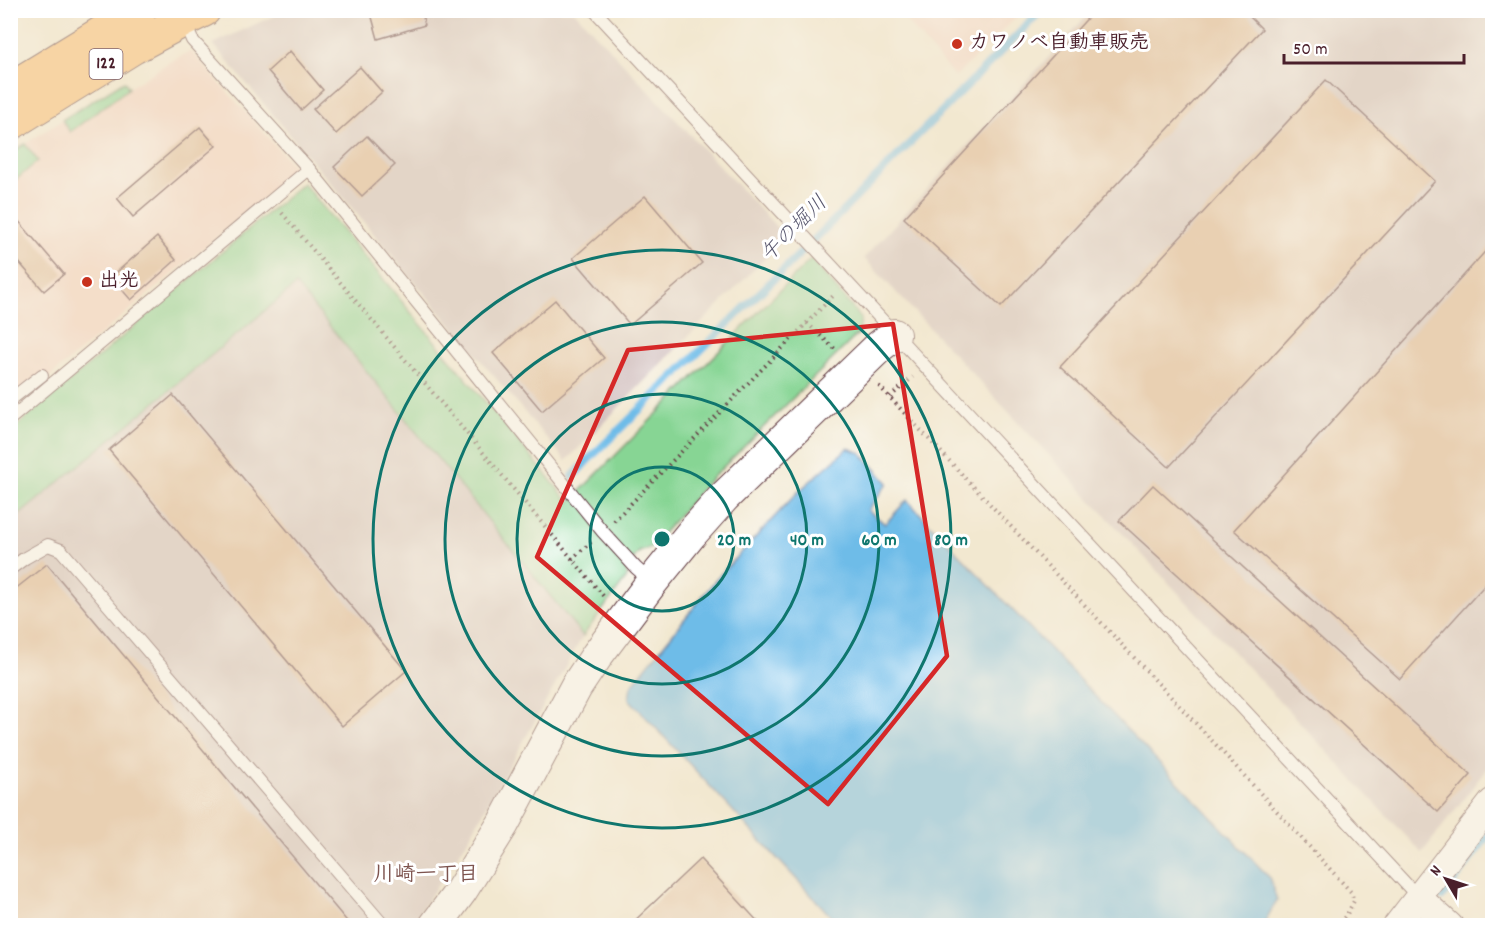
<svg xmlns="http://www.w3.org/2000/svg" width="1503" height="936" font-family="Dekko,'Klee One',sans-serif">
  <rect width="100%" height="100%" fill="#fff"/>
  <filter id="ink" filterUnits="userSpaceOnUse"><feTurbulence type="fractalNoise" baseFrequency=".0167" numOctaves="2"/><feDisplacementMap in="SourceGraphic" scale="12" xChannelSelector="R" yChannelSelector="G"/><feConvolveMatrix kernelMatrix="1 2 1 2 8 2 1 2 1" color-interpolation-filters="sRGB"/></filter>
  <filter id="wash" filterUnits="userSpaceOnUse"><feTurbulence type="fractalNoise" baseFrequency=".008" numOctaves="4" result="noise"/><feDisplacementMap in="SourceGraphic" scale="24" xChannelSelector="R" yChannelSelector="G"/><feGaussianBlur stdDeviation="1.35" result="paint"/><feColorMatrix in="noise" values="0 0 0 0 0 0 0 0 0 0 0 0 0 0 0 0 0 1.4 0 .05"/><feComposite in="paint" operator="in"/></filter>
  <g filter="url(#wash)">
    <rect width="100%" height="100%" fill="#f2e8d0"/>
    <g fill="#f5d2c2">
      <polygon points="897,11 1023,11 955,77"/>
      <polygon points="191,51 297,170 11,409 11,184 38,161 25,144 62,120 70,132 129,88 171,61"/>
    </g>
    <g fill="#d1bfbd">
      <polygon points="284,11 574,11 786,237 566,461 213,44"/>
      <polygon points="1091,11 1492,11 1492,762 1422,853 864,258"/>
      <polygon points="296,285 583,636 467,841 411,925 11,926 11,522"/>
    </g>
    <g fill="#87d594" stroke="#687a60" stroke-width="1.5">
      <polygon points="124,81 129,88 70,132 62,120"/>
      <polygon points="25,144 38,161 11,184 11,153"/>
      <polygon points="303,183 569,502 811,259 861,318 859,333 707,483 650,548 639,552 626,568 627,577 583,636 296,285 11,522 11,431"/>
    </g>
    <polygon fill="#6ebce8" stroke="#5c6e8a" stroke-width="1.5" points="848,448 861,453 888,483 868,510 885,524 907,500 1269,877 1277,900 1263,925 839,925 629,699 631,686 718,577 798,492"/>
    <g fill="none" stroke-linecap="round" stroke-linejoin="round">
      <g stroke="#6ebce8" stroke-width="8">
        <polyline points="573,476 585,463 819,235 1042,10"/>
        <polyline points="1442,897 1492,830"/>
        <polyline points="1420,926 1428,916"/>
      </g>
    </g>
    <g id="blocks">
      <g fill="#ddb38e">
        <polygon points="370,10 421,10 425,25 378,39"/>
        <polygon points="1095,10 1243,10 1262,29 1001,307 904,218"/>
        <polygon points="290,51 323,90 301,110 268,71"/>
        <polygon points="360,67 382,92 336,134 313,109"/>
        <polygon points="1326,80 1435,181 1169,467 1060,367"/>
        <polygon points="200,127 216,146 133,217 117,198"/>
        <polygon points="367,136 395,165 362,196 334,167"/>
        <polygon points="645,196 702,263 630,325 573,258"/>
        <polygon points="10,211 64,274 44,291 10,252"/>
        <polygon points="157,237 176,260 131,300 111,277"/>
        <polygon points="1492,244 1492,577 1400,679 1234,530"/>
        <polygon points="555,300 604,358 542,411 493,353"/>
        <polygon points="173,395 406,671 342,726 109,450"/>
        <polygon points="1153,485 1471,775 1438,812 1119,521"/>
        <polygon points="47,564 351,926 10,926 10,593"/>
        <polygon points="700,859 762,926 629,926"/>
      </g>
    </g>
  </g>
  <g filter="url(#ink)">
    <use href="#blocks" fill-opacity="0" stroke="#633d44" stroke-width="1.5"/>
    <g fill="none" stroke-linecap="round" stroke-linejoin="round">
      <g stroke="#633d44" stroke-width="14">
        <g id="service">
          <polyline points="594,10 1419,898"/>
          <polyline points="184,21 192,40 309,169 603,532 636,568 652,582"/>
          <polyline points="10,400 42,375"/>
          <polyline points="10,419 309,169"/>
          <polyline points="10,569 25,558 48,545 61,550 384,926"/>
        </g>
      </g>
      <g stroke="#633d44" stroke-width="28">
        <g id="minor">
          <polyline points="1419,898 1450,926"/>
          <polyline points="1396,926 1492,802"/>
        </g>
      </g>
      <g stroke="#633d44" stroke-width="34">
        <polyline id="tertiary" points="435,926 461,891 503,824 576,687 598,654 652,582 691,534 724,497 880,346 894,335"/>
      </g>
      <g stroke="#633d44" stroke-width="35">
        <g id="trunk">
          <polyline points="10,89 139,10"/>
          <polyline points="10,124 134,47 184,20 204,10"/>
        </g>
      </g>
      <g stroke="#633d44" stroke-width="4" stroke-dasharray="1.5 4.5" stroke-linecap="butt">
        <polyline points="282,213 605,598"/>
        <polyline points="807,323 837,351"/>
        <polyline points="879,386 1217,746 1351,892 1354,901 1347,914 1337,926"/>
        <polyline points="890,397 913,377"/>
        <polyline points="614,521 835,294"/>
        <polyline points="572,559 591,542"/>
      </g>
      <use href="#service" stroke="#fff" stroke-width="12"/>
      <use href="#minor" stroke="#fff" stroke-width="26"/>
      <use href="#tertiary" stroke="#fff" stroke-width="32"/>
      <use href="#trunk" stroke="#fcbd6f" stroke-width="33"/>
    </g>
  </g>
  <path d="M0 0H1503V936H0ZM893,324L947,656L828,804L537,557L628,350Z" fill="#f2e8d0" fill-opacity=".55" fill-rule="evenodd"/>
  <path fill="none" stroke="#d62828" stroke-width="4.5" stroke-linejoin="round" d="M893,324L947,656L828,804L537,557L628,350Z"/>
  <g fill="none" stroke="#0f766e" stroke-width="3">
    <circle cx="662" cy="539" r="72"/>
    <circle cx="662" cy="539" r="145"/>
    <circle cx="662" cy="539" r="217"/>
    <circle cx="662" cy="539" r="289"/>
  </g>
  <g fill="#c8321e" stroke="#fff" stroke-width="2">
    <circle cx="957" cy="44" r="6"/>
    <circle cx="87" cy="282" r="6"/>
  </g>
  <g text-anchor="middle" dominant-baseline="central" stroke-width="6" stroke-linejoin="round" paint-order="stroke">
    <rect fill="#fff" stroke="#80626b" stroke-width="1.5" x="89.5" y="49" width="33" height="30" rx="4.5"/>
    <g font-size="18" font-weight="bold" fill="#4a1f2b">
      <text x="106" y="64">122</text>
    </g>
    <g font-size="20" font-weight="bold" fill="#4a1f2b" stroke="#fff" text-anchor="start">
      <text x="969" y="44">カワノベ自動車販売</text>
      <text x="99" y="282">出光</text>
    </g>
    <g font-size="21" font-style="italic" fill="#57566d" stroke="#fff">
      <text transform="translate(795 230) rotate(-45)">午の堀川</text>
    </g>
    <g font-size="21" font-weight="bold" fill="#7d534e" stroke="#fff">
      <text x="426" y="876">川崎一丁目</text>
    </g>
  </g>
  <circle cx="662" cy="539" r="9" fill="#0f766e" stroke="#fff" stroke-width="3"/>
  <g font-size="18" text-anchor="middle" font-weight="bold" fill="#0f766e" stroke="#fff" stroke-width="6" stroke-linejoin="round" paint-order="stroke">
    <text x="734" y="545">20 m</text>
    <text x="807" y="545">40 m</text>
    <text x="879" y="545">60 m</text>
    <text x="951" y="545">80 m</text>
  </g>
  <rect width="1503" height="936" fill="none" stroke="#fff" stroke-width="36"/>
  <g transform="translate(1446 879) rotate(309)" stroke="#ffffff" stroke-width="4.5" paint-order="stroke">
  <path d="M0-4.5L10 22L0 15L-10 22Z" fill="#4a1f2b"/>
  <text y="-9" font-size="16" font-weight="bold" text-anchor="middle" fill="#4a1f2b">N</text>
  </g>
  <path d="M1284 54v9h180v-9" fill="none" stroke="#4a1f2b" stroke-width="3"/>
  <text x="1293" y="54" font-size="18" fill="#4a1f2b" stroke="#ffffff" stroke-width="4.5" paint-order="stroke">50 m</text>
</svg>
